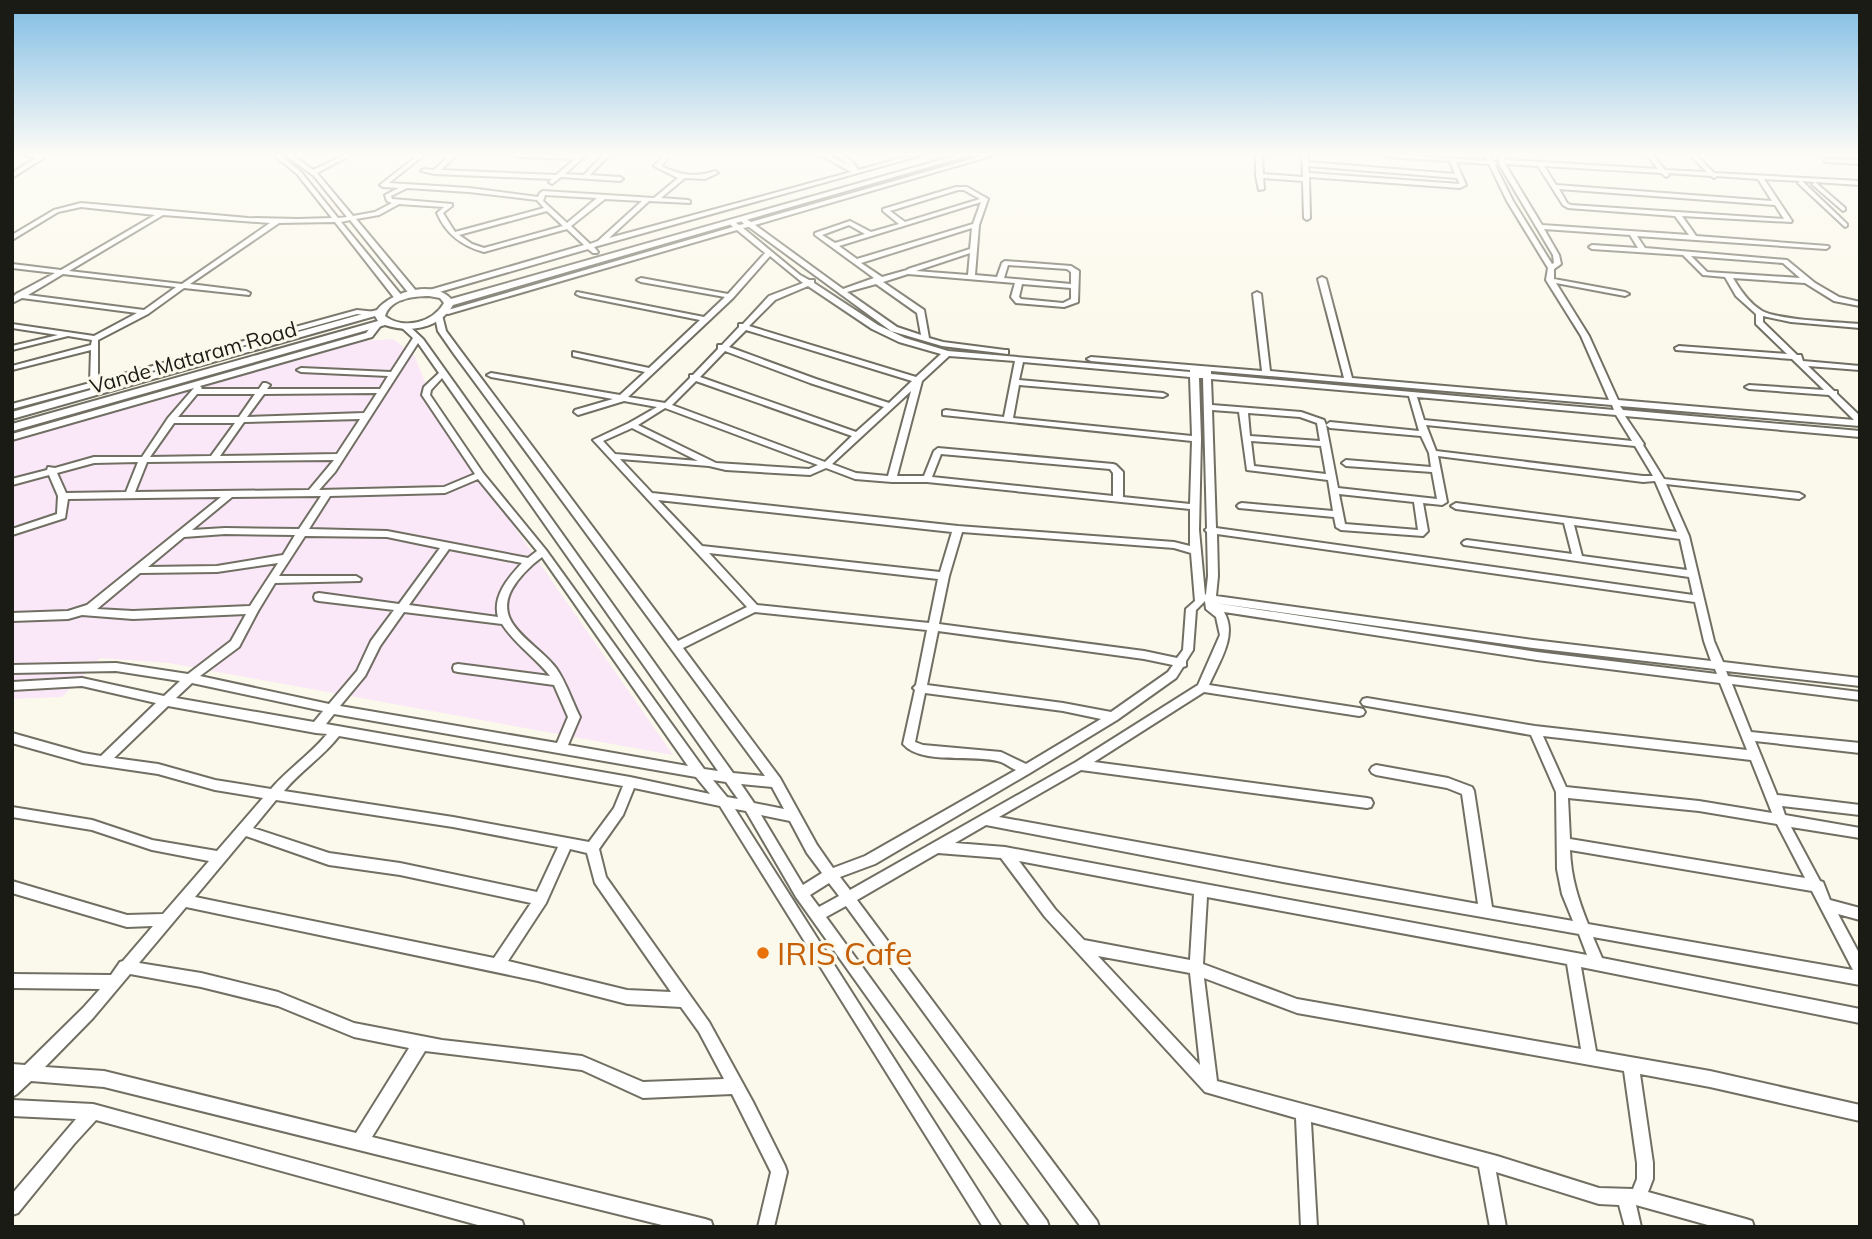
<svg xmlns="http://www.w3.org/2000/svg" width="1872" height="1239" font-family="Mulish,sans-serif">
  <rect width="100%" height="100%" fill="#fbf9eb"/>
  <polygon fill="#fae7f8" points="393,339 414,355 426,384 422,394 673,755 169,663 100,658 62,697 12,699 12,441 362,341"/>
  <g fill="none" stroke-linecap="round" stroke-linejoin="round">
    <g stroke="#716f63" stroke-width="4">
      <g id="minor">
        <polygon points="25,155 39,155 45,157 12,178 12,173 36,158"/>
        <path d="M274,155H280L301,172L338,218L347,217L314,176L285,155H292L313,170L344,155H351L317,173L353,216L375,212L392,203L387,201L385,195L399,188L383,187L380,185L418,155H424L389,183L469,188L538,197L540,193L543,191L654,198L678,178L654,166L665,155H671L661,166C680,175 694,178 715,171L718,173L705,179L685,178L661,198L688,200L690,201V203L649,201L609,238L851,172L821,155H828L850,166L836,155C847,155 853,161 858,170L913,155H922L594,247L598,252L597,253H593L588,249L429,295L425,293L426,291L584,245L567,229L484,252C462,246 446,234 437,213L444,207L399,204L379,215L356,219L417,292L418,294L414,296H411L350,220L341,222L402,296V300H396L335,222L279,223L190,284L246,291L250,293L249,295L184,288L148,314L98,340V381L357,310L376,312V316L357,314L98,386L97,393H91L90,388L12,409V404L90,383L91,350L12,370V366L91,345L92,340L68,336L12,350V346L58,335L12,328V324L94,336L137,313L22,298L12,303V298L16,294L55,273L12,268V264L61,270L155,215L81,207L58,212L12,240V235L54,210L81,203L248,218L298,219L332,218L297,174ZM407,188L469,192L537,200L544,208L455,232L443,213L452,206V204L392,199L391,196ZM545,195L597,198L567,223L543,201ZM605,199L642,201L598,241L590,244L571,226ZM547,211L563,226L484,248L472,244L459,235ZM163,215L270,223L182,284L69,271ZM63,274L176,287L144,310L28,295Z"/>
        <polygon points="450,155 456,155 441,170 556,175 575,159 518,157 515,155 586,155 565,174 584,175 603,155 609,155 590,175 620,177 623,179 620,181 561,177 552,184 549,182 552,179 435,174 421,171 424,169 434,170"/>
        <path d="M985,155H994L755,225L843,289L874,278L815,235V233L850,221L871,232L899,224L883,211V209L956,187H967L988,199L979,225L975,275L997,277L1002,263L1005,261L1071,266L1079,271L1078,302L1064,307L1016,303L1011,297L1015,283L908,274L883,282L924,310L929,338L943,342L1005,350H1008V354L942,346L891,331L749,227L743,228L800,275L809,280H814V283L878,325L905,338L948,351L1190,372V370L1091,361L1087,359L1091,357L1262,371L1253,294L1257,292L1261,294L1270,371L1344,378L1318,279L1322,277L1326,279L1352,378L1609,400L1581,336L1546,280L1548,268L1507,201L1489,164L1456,162L1466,185L1460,188L1309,177L1310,218L1307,220L1304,218L1303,181L1263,178L1264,189L1259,190L1256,176V155H1262L1263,174L1303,177L1302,155H1308V162L1455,174L1450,161L1387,157L1384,155H1409L1487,161L1484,155H1490L1493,161L1498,163L1495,165L1513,201L1552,264L1554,263L1553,255L1499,164V155H1505V160L1658,169L1647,155H1653L1665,170L1707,172L1690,155H1696L1714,173L1860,181V185L1815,182L1845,208V210L1843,211L1813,185L1812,184L1815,182L1802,181L1847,224V226L1845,227L1799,184L1798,183L1800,181L1764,179L1792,221L1791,222L1682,216L1696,236L1828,246L1829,247L1826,249L1637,236L1645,248L1787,260L1815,283L1839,297L1860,302V306L1834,301L1805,283L1733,278C1740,290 1749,303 1762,311C1779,320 1838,322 1860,324V328L1791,322L1763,316V322L1797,355H1801L1803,361L1860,366V370L1808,366L1834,391H1837V394L1860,416V426L1620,406L1623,410L1860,431V437L1625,416L1644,444L1643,445L1664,479L1799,493L1804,496L1799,499L1666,484L1689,536L1714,641L1723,662L1860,678V686L1726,671L1728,676L1860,692V700L1732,684L1751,732L1860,743V753L1755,741L1777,795L1860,805V815L1782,806L1785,815L1860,828V838L1791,827L1820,881L1823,882L1830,900L1860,908V920L1838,914L1860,955V985L1593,937L1602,958L1860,1009V1023L1581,967L1596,1051L1710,1071L1860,1105V1121L1710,1087L1640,1074L1653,1163V1179L1648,1192L1746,1219L1752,1221L1754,1227H1715L1636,1205L1641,1227H1625L1619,1205L1599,1204L1496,1172L1506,1227H1490L1479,1167L1311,1122L1317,1227H1301L1296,1118L1205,1092L1045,917L1001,858L938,853L857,900L1097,1221L1099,1227H1081L846,906L826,917L1047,1221L1049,1227H1031L796,897L746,811L735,809L1001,1227H983L720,806L634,788L623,815L599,849L606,877L709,1022L753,1102L785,1166L787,1172L774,1227H758L771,1172L732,1094L643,1098L582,1070L425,1051L372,1137L705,1219L711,1221L713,1227H670L104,1087L31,1081L17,1094L12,1097V1064L25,1065L83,1008L100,989L12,988V974L111,975L120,962L123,961L153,926L127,927L12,893V881L127,915L163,914L209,861L152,850L92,830L12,817V807L92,820L152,840L217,851L263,798L215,790L158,774L83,763L12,743V733L83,753L101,756L156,703L82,686L12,690V682L82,678L164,696L180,681L116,671L12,673V665L116,663L188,674L231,641L246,614L133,619L82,615L68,619L12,621V613L68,611L87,605L221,497L68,499L65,518L12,535V529L57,514L58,496L49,475L12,485V479L47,470L48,467L55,468L94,457H142L168,418L194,388L12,440V434L366,333L375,322H378L382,324L372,337L200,386L202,388L201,389H259L263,383H266L270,385L267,389H380L388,376L301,372L297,370L301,368L391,372L413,338L400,326L407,324L423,339L733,773L765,776L454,354L438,331L435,317L442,315L446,331L460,350L678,641L747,607L593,440L629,423L657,407L624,401L578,415L574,412L575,410L613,399L491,377L487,375L491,373L620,395L645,372L573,356V352L649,368L700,320L580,296L576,294L577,292L704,317L725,297L641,282L637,280L641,278L728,294L765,253L737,230L448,314L441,312L733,227L729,223V221H733L739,225L744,224L740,220V218H744L751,222ZM1505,164L1538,166L1563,205L1568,208L1675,216L1689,235L1542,225ZM1308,166L1457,178L1460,184L1309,173ZM1544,166L1661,173L1666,177L1669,175L1668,173L1711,176L1714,178L1717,176L1758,179L1772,201L1556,185ZM1559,189L1775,205L1784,219L1571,205L1567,203ZM958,190H964L980,199L905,222L890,211ZM981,202L973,224L857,259L839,246ZM849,225L865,234L835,243L822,235ZM972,228L970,249L908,269L907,270L882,277L861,263ZM1544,229L1630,235L1638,248L1592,245L1589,247L1592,249L1683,255L1703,275L1725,277L1736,296L1756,314V324L1787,354L1679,346L1675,348L1676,350L1792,359L1824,390L1749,385L1745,387L1749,389L1829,395L1854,420L1618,400L1589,336L1556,283L1625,296L1629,294L1625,292L1554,279V269L1561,264L1559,255ZM970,253L968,275L916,271ZM770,256L803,283L769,296L743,324H739V327L722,345H718V349L693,375H690V378L665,403L628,397L733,298ZM1691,256L1783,263L1800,278L1707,272ZM1008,265L1067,269L1071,272V284L1004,278ZM876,284L917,313L921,335L897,327L847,292ZM1022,284L1071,288V299L1063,303L1021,299L1019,297ZM808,286L872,329L899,342L941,354L916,377L749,326L775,300ZM746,330L912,381L889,403L816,379L729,347ZM418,343L439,373L424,387L422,395L475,474L444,487L319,490L335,472ZM725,351L810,383L884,407L856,432L700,377ZM949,356L1015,361L1004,417L946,410L943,411V415L1192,441L1190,504L1123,497V472L1116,465L1113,464L938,448L934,451L924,476H897L922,381ZM1023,362L1190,377L1192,436L1013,418L1019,385L1163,397L1167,395L1163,393L1019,380ZM1211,371L1612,405L1614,410L1211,374ZM442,378L718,771L704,769L546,550L483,473L430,395L431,390ZM1199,378H1203L1207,528L1205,530L1207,532L1208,576L1206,594L1205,595L1199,530L1201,439ZM1211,379L1409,396L1419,431L1330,422L1326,425L1324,420L1301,412L1212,405ZM696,381L852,436L825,462L672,405ZM911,391L888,476L856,473L832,464ZM377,393L364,413L247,417L264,394ZM197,394H255L239,417H178ZM1417,397L1616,415L1632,441L1424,420ZM665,408L818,465L809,469L716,463L638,425ZM1212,410L1239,412L1247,470L1328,480L1333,511L1242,503L1239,504L1237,506L1239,508L1334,517L1336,527L1341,530L1423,536L1428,531L1423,503L1442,505L1447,502L1438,456L1643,482L1655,481L1677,532L1456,503L1451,506L1456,509L1564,523L1572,554L1467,540L1464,541L1462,543L1464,545L1689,577L1693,595L1216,528ZM1248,413L1300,417L1317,423L1320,441L1250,436ZM360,419L337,454L220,456L244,422ZM174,423H235L211,456L150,457ZM1326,425L1330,428L1421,436L1429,453L1431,467L1346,460L1342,463L1346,466L1432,472L1437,499L1338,488ZM1426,425L1635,446L1653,476H1643L1436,451ZM632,428L698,461L615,454L603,441ZM1251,441L1321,446L1326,474L1254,466ZM941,454L1110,469L1113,473V496L932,477ZM620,459L709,466L726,470L810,475L826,468L855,479L892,482H927L1190,509V546L1174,542L958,526L652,493ZM334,460L309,490L135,492L147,462ZM138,462L126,492L66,493L57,473L94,463ZM478,479L537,551L528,558L387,531L309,529L330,496L445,493ZM1339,494L1414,502L1418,530L1345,524ZM321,496L299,529L225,528L192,530L232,497ZM658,500L952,532L940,572L702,546ZM1574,525L1680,539L1687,570L1582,556ZM962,532L1174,548L1191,553L1195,601L1186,609L1183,650L1177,658L1144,651L939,624L949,576ZM225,534L295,535L283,555L217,566L148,567L184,537ZM1217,534L1695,602L1704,641L1711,661L1533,640L1216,596L1218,576ZM305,536L387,537L440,548L399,604L319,593L315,594L314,597L315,600L319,601L394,610L371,641L357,671L329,704L200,676L239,647L258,611L275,583L360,581L361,579L356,576H279ZM449,549L522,563C509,577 492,596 498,617L409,605ZM709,553L938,579L929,623L757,605ZM542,557L688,766L568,745L580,717C572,701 566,682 556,668C538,643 492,625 512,589C519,577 530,566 542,557ZM278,563L250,606L133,611L97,609L140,573L217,572ZM1205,601L1206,609L1216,617L1220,635L1198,685L1076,762L850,890L840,877L875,864L1030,773L1117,720L1176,678L1183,667L1186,666V661L1193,650L1196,610ZM1215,603L1533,648L1715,669L1717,674L1537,652ZM404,612L502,624C515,644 535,657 550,676L458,664L454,665L453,668L454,671L458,672L554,685L568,717L557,743L340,706L365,676L380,646ZM755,612L927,630L916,685L913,688L915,690L903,744C922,766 974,753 1001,762C1006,764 1011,768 1016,770L865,856L833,868L817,845L780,778L683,648ZM1224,612L1537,660L1720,683L1747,750L1535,726L1367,698L1363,699L1361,702L1363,705L1367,706L1531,735L1556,792L1557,869L1562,894L1573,921L1492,907L1474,791L1472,787L1448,778L1376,765L1372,767L1370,770L1372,773L1376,775L1447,788L1462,794L1478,904L999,817L1081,770L1367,808L1371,807L1373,803L1371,799L1367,798L1094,762L1204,692L1359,716L1363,715L1365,712L1363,709L1359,708L1209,685C1219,662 1238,635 1224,612ZM938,631L1144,659L1173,665L1168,672L1111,712L1063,703L927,685ZM192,683L323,711L314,722L176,698ZM925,693L1063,711L1101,719L1026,764L1001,752L923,745L915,742ZM168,706L316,733L327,734C311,754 288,769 271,789L215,780L158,764L114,758ZM334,714L696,777L710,794L630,777L326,724ZM339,736L623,786L614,808L589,842L453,817L284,791C300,771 323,757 339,736ZM1543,736L1751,760L1772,813L1699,801L1566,787ZM713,780L726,782L738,799L727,797ZM741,784L772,787L784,809L754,803ZM1568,798L1699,811L1777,824L1805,878L1570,839ZM276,800L453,827L558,847L537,892L400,863L329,853L253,828ZM761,815L790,821L807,853L822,873L803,885ZM986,825L1283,882L1579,934L1587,955L1005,847L955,843ZM246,836L329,865L400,875L531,903L494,958L195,897ZM570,849L587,853L595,883L671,992L627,990L508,961L546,903ZM1570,850L1812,891L1853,970L1588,924C1578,899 1571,877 1570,850ZM1019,861L1194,894L1190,960L1084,940L1055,909ZM829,883L839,896L819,907L810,895ZM1207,897L1567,964L1581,1049L1297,999L1203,964ZM186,907L538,981L627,1004L681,1007L699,1032L724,1079L643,1082L582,1056L442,1040L354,1023L278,992L201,973L139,963ZM1098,956L1190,973L1200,1065ZM130,974L201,987L278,1006L354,1037L409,1048L356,1133L104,1071L45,1067L93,1018ZM1204,978L1297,1013L1624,1071L1637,1163V1179L1633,1189L1599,1188L1497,1156L1217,1081Z"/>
        <polygon points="1827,159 1860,160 1860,164 1825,162 1825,160"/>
        <polygon points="12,1100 93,1104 516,1219 522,1221 524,1227 485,1227 96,1120 74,1144 18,1213 12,1215 12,1194 76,1119 12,1116"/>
      </g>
    </g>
    <g stroke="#716f63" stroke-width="4">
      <path id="major" d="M958,155H970L453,305C439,329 409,333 385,325L12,431V424L378,321L375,316L12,419V412L377,310C391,292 434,279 451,299ZM429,296L440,298L444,303C433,323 403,330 385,316C390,299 413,296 429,296Z"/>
    </g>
    <use href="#minor" fill="#fff" fill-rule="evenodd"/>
    <use href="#major" fill="#fff" fill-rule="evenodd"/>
  </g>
  <linearGradient id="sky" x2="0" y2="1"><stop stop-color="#80bce4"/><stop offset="0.47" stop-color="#fdfcf6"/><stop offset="1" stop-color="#fdfcf6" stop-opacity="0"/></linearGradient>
  <rect width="1872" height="328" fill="url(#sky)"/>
  <circle fill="#e8710a" stroke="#fbf9eb" stroke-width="2.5" cx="763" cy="953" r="7"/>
  <g text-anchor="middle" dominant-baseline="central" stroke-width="6" stroke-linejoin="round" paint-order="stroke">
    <g font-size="21" fill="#1b1b16" stroke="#fbf9eb">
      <text transform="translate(193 357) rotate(-16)">Vande Mataram Road</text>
    </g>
    <g font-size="32" fill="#c56008" stroke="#fbf9eb" text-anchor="start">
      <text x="777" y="953">IRIS Cafe</text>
    </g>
  </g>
  <rect width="1872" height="1239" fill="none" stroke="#1b1b16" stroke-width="28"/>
</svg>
